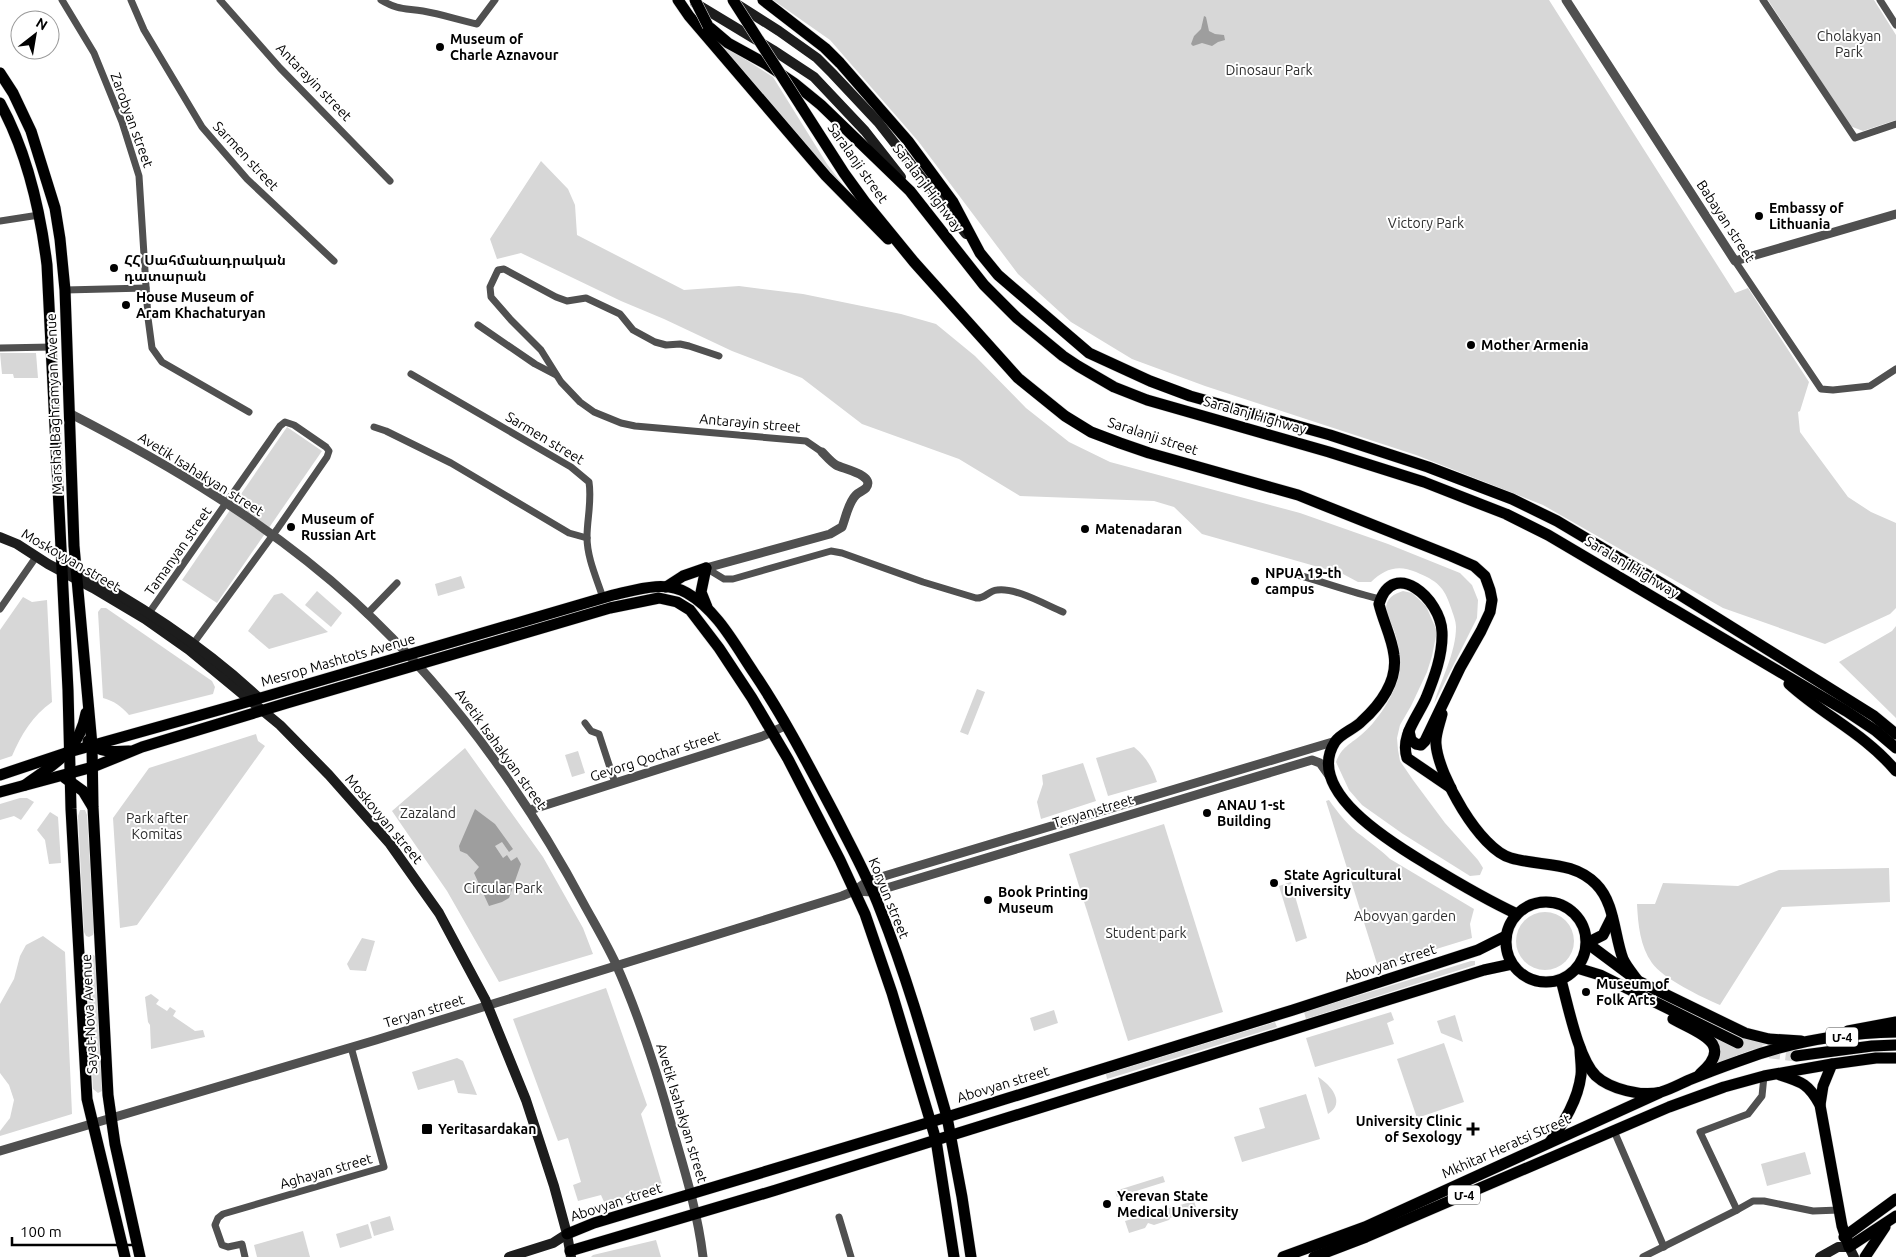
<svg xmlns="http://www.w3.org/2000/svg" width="1896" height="1257" font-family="Ubuntu,'Noto Sans Armenian',sans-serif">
  <rect width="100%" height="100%" fill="#fff"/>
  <g fill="#d7d7d7">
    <polygon points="773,0 1549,0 1735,293 1748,288 1809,382 1800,411 1798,412 1800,432 1848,497 1871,512 1896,523 1896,608 1890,614 1825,644 1723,608 1543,505 1416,455 1205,386 1132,359 1071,322 1018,274 918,141 830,40"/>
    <polygon points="1768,0 1874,0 1896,35 1896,120 1863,131 1850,126"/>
    <polygon points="716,39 726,47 773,77 827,164 851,195 822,164"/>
    <path d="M541,161L568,189L575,205L577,235L684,290L739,286L803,294L901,314L936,324L975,356L1026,408L1069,442L1110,462L1300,513L1388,544L1460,573L1472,585L1478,600L1477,618L1434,704C1441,679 1456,653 1456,627C1456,621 1453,614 1451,608C1444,586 1437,581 1416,572C1398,564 1384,569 1371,582H1358L1343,574L1202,534L1174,507L1154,501L1020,496L959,459L862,424L802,378L732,351L664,319L621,301L521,253L497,259L490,239Z"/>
    <polygon points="0,353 36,353 38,378 14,378 13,374 2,374"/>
    <polygon points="287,427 322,451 217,603 182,580"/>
    <polygon points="461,576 465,588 438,596 435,584"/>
    <polygon points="317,591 342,613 331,627 305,605"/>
    <path d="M1403,591L1412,593L1426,606L1437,631L1432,656L1427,672L1411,706L1400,725L1397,738L1398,750L1400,761L1413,780L1445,823L1478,860L1483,868L1480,875L1470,876L1403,834L1362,805L1349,790L1336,762C1342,747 1349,745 1361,735C1376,723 1395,695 1398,676C1400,662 1399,644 1394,630C1392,624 1385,615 1386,609C1386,598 1394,594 1403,591Z"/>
    <polygon points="282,593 328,632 269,649 248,631 274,595"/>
    <path d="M23,597L32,602L47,600L52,702C33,715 21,735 12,756L0,760V630Z"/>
    <path d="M101,608H106L212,681L215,687L213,694L129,715C121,706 114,701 103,698L98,612Z"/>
    <polygon points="1896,626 1896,718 1839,662 1892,631"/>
    <polygon points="977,689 985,692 968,735 960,732"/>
    <polygon points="256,734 258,741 265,746 137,925 120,928 113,818 149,768"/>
    <path d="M1134,747C1146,757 1152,767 1157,782L1108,796L1096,758Z"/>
    <polygon points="465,748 543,857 583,928 593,954 499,982 447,891 392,811"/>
    <polygon points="578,751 585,773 572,777 565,755"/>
    <polygon points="1083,763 1096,801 1041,819 1037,802 1043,784 1042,775"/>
    <polygon points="20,798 27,798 34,802 21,820 14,816 0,820 0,804"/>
    <path d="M1329,800C1338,813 1349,827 1362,836C1372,844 1381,850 1390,859L1474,909L1470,924L1472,938L1378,967L1326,801Z"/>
    <polygon points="80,810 85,810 87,815 94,932 93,935 89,937 86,936 84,932 78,816"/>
    <polygon points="50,812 58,817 61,863 49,864 45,840 37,830"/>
    <polygon points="1164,824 1223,1012 1128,1041 1069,854"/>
    <path d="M1889,868L1890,902L1782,907L1720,1005C1703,998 1662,978 1652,963C1640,946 1638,924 1637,904H1655L1663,883L1738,886L1779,870Z"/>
    <polygon points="1291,882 1307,938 1296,942 1279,886"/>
    <circle cx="1545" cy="941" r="29"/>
    <polygon points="43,936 65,952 72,1114 0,1136 0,1131 10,1118 14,1100 9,1085 0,1073 0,1004 14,979 20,956 26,945"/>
    <polygon points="362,938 375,941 366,971 350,970 347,964"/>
    <polygon points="90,953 95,956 102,1091 98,1093 93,1089 86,956"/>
    <polygon points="1471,961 1475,961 1475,965 1306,1019 1304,1012"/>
    <polygon points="606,988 647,1105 641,1114 662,1184 605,1204 601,1195 578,1201 573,1185 581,1182 568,1138 558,1141 513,1019"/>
    <polygon points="151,994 159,1000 156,1004 167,1011 170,1007 176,1011 173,1016 195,1031 203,1030 205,1037 151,1049 150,1025 148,1022 145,997"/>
    <polygon points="1672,1004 1769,1043 1713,1065 1720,1054 1658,1005 1741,1049 1745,1041"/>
    <polygon points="1054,1010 1058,1023 1034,1031 1030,1018"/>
    <polygon points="1391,1012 1394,1020 1387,1023 1394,1044 1315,1067 1306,1038"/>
    <polygon points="1455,1015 1463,1042 1441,1033 1437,1021"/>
    <polygon points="1275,1022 1277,1027 1107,1079 1106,1074"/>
    <polygon points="1444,1043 1464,1102 1417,1118 1397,1059"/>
    <polygon points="457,1058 463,1061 477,1095 458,1093 454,1080 418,1090 412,1072"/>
    <path d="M1318,1077C1331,1085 1346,1103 1328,1114Z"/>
    <polygon points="1306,1094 1320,1139 1242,1162 1234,1137 1265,1128 1259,1108"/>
    <polygon points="1805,1152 1811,1174 1767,1186 1761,1164"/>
    <polygon points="1163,1176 1165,1182 1117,1197 1115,1191"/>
    <polygon points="1194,1201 1196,1207 1170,1218 1169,1220 1154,1225 1148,1223 1145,1228 1129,1233 1125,1221"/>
    <polygon points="390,1216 394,1230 374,1236 370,1222"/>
    <polygon points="368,1224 372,1238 340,1248 336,1234"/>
    <polygon points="303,1231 310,1257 257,1257 254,1245"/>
    <polygon points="656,1240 661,1257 591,1257 593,1255"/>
  </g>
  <g fill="#9e9e9e">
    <polygon points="1204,16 1206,17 1209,31 1215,34 1224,35 1225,40 1218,42 1212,46 1202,43 1193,46 1191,44 1194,36 1201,29"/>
    <polygon points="475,809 495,824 513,849 509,852 502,842 495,846 503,858 507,855 511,861 517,857 521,864 509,898 502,902 489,906 474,873 479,867 467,854 460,851 459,846"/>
  </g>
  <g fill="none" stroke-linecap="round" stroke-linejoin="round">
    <polyline stroke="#d9d9d9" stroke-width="11" stroke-dasharray="11 5.5" stroke-linecap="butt" points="1738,1043 1762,1052 1796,1056"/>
    <g stroke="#dbdbdb" stroke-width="12">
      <g id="primary">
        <polyline points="678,0 689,16 826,176 888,239"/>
        <polyline points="763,0 825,48 840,63 908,141 953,202 980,253 998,275 1089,353 1150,381 1190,396 1330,435 1428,467 1512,499 1557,521 1661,583 1874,716 1896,734"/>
        <polyline points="708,26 728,43 766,64 794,83 821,105 910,191 984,285 1017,318 1063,356 1078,366 1114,387 1147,400 1329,452 1424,482 1506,514 1548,535 1846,711 1876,731 1896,748"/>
        <polyline points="0,73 13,93 31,131 55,208 60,239 65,290 74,546 92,745 93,807 108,1095 115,1144 140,1257"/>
        <path d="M0,103C27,152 40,209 47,265L68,690L71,809L87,1099L125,1257"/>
        <polyline points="801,106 844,173 865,202 914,262 1018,378 1065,416 1091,432 1120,443 1149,453 1298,495 1451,556 1474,566 1485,576 1490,590 1492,600 1490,612 1481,631 1460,668 1425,741 1421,745 1416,744 1411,740 1409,731"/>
        <path d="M1789,684C1824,716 1864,733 1896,771"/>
        <path d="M1442,714C1440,723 1435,735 1436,744C1438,775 1480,850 1511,858C1541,867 1572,860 1596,884C1615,903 1614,935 1623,959C1626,966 1633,974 1638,981"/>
        <path d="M88,741C98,753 115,752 129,751"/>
        <polyline points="65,778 83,791 92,806"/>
        <path d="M25,785C54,764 79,752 86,713"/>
        <path d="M1451,788L1407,758C1400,736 1417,718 1426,698C1434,678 1443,655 1442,632C1441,599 1393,557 1379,604C1383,621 1392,638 1394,655C1398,681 1380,705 1362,721C1355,729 1341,733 1335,742C1303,792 1397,846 1430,866C1458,883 1487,900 1517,914"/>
        <polyline points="1587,943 1638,981 1745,1033 1769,1039 1801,1041"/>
        <polyline points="1587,943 1603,935 1612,917"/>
        <polyline points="1848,1031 1896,1022"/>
        <path d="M1780,1075C1802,1082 1809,1084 1820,1105L1842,1226L1849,1247L1896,1216"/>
        <polyline points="1820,1105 1823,1086 1832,1064"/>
        <path d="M1550,1142C1564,1122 1578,1100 1581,1075C1582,1067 1580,1057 1580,1048"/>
        <polyline points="567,1234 594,1223 947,1117 962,1197 971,1257"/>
        <polyline points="1844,1237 1896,1199"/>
        <polyline points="570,1251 776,1190 936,1140 954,1257"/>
        <polyline points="1283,1257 1365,1227 1659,1093"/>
        <polyline points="1314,1257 1366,1237 1669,1107 1724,1087 1764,1076 1832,1064 1876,1058 1896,1058"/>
        <polyline points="1865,1257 1885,1227"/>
      </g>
    </g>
    <g stroke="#dbdbdb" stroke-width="12">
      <g id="trunk">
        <polyline points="706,568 701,592 707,607"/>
        <polyline points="666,587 683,576 706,568"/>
        <path d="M0,775L69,752L233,706L613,595C636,590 665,580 687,593C717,610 735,645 754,673C785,719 810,768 836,817C851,847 868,877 880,909C907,977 927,1048 947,1117L1293,1010L1478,950L1506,936"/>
        <polyline points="0,792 93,767 142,747 287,703 610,608 659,598 677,602 690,610 719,648 752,698 788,759 840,860 865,914 892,993 936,1140 1484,970 1512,964"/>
        <circle cx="1546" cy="942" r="40"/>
        <polyline points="1577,968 1600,975 1738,1043"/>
        <path d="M1561,980C1568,1005 1578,1058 1596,1076C1610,1089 1642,1097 1661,1092C1671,1089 1680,1084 1689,1080C1706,1073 1722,1067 1739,1061C1789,1042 1843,1033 1896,1032"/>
        <path d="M1673,1019C1698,1033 1736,1043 1700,1074"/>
        <polyline points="1796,1056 1872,1046 1896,1045"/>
      </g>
    </g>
    <g stroke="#505050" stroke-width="7">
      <polyline points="62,0 94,53 122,122 139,176 148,318 152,348 162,362 249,412"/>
      <polyline points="131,0 144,30 202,127 247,179 334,261"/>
      <polyline points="220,0 280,68 390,181"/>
      <path d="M381,0C398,10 404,8 423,11C441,14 459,20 477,24L495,0"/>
      <polyline points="1763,0 1855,138 1896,124"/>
      <polyline points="1880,0 1896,25"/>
      <polyline points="0,221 39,215"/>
      <polyline points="1735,261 1821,389 1833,390 1870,386 1896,369"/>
      <polyline points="65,290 146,288"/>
      <polyline points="478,325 535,364 556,375"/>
      <polyline points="0,348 52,347"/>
      <polyline points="719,356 689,346 680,344 666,345 655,342 633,330 620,314 586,298 567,301 556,297 504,269 498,270 490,287 491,297 511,320 541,350 561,382 580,402 594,412 621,423 635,426 806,441 822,452"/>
      <path d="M411,374L571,467L589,482C592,501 587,519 587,537C587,558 597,579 603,598"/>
      <polyline points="374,427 386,431 451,463 569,533 587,538"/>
      <path d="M706,568L724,579H733L831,551L842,553L923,582L976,598C985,599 988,591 997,590C1015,587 1046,605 1063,612"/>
      <path d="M1291,573C1321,581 1350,592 1380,599"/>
      <polyline points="0,609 36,557"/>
      <polyline points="149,613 280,426 285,422 294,425 326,447 329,451 327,457 278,528 193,644"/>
      <polyline points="367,614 397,583"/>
      <polyline points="585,723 591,731 599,734 615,783"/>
      <polyline points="1614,1131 1664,1247"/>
      <polyline points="1737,1210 1753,1201 1764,1201 1813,1211 1839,1210"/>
      <polyline points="839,1217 851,1257"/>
      <polyline points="245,1257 242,1244 228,1247 222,1245 215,1225 218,1218 223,1214 384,1167 351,1047"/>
      <polyline points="1643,1257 1737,1210 1700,1132 1748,1114 1762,1096 1764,1076"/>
    </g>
    <g stroke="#505050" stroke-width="9">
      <polyline points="1566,0 1735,261 1896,214"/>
      <path d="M69,413C170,465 270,524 354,601C449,688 526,795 586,908C596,926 606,943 615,962C640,1017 658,1075 674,1134C686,1175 698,1215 703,1257"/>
      <path d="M706,568L830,534L842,527C846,517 848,503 856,495C859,492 863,491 866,488C876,475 843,469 836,465C831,462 826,456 822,452"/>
      <polyline points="530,810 763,736 787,725"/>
      <polyline points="854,891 873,892 890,887 1312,760 1320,763 1330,777"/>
      <polyline points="0,1151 376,1040 842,896 854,891 868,881 891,874 1336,741"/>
    </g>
    <g stroke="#1d1d1d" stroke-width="10">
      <polyline points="695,3 773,50 814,77 865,131 901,177"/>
      <polyline points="735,3 779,31 817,58 832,73 878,122 966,234"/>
      <polyline points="0,537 17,544 48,564 93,588 145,619 189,650 280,725 329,775 390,844 439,913 485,999 526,1100 554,1186 567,1234 571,1257"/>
      <path d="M62,563C133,600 201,644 259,698"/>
      <polyline points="509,1257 553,1243 567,1234"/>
      <polyline points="1820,1257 1838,1247 1849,1247 1854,1257"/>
    </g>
    <use href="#primary" stroke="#000" stroke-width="11"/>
    <use href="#trunk" stroke="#000" stroke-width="11"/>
    <g stroke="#dbdbdb" stroke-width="12" stroke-linecap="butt">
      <g id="primary-bridge">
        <polyline points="695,0 708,26"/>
        <polyline points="733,0 801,106"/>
      </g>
    </g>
    <use href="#primary-bridge" stroke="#000" stroke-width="11"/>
  </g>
  <g fill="#000" stroke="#fff" stroke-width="2">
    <circle cx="440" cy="47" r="5"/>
    <circle cx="1759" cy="216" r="5"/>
    <circle cx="114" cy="268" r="5"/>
    <circle cx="126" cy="305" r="5"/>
    <circle cx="1471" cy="345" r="5"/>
    <circle cx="291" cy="527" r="5"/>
    <circle cx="1085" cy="529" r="5"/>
    <circle cx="1255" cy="581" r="5"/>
    <circle cx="1207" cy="813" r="5"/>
    <circle cx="1274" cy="883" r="5"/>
    <circle cx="988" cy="900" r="5"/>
    <circle cx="1586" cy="992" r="5"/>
    <rect x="421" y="1123" width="12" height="12" rx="2.5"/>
    <path d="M1470.5 1121.5h5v5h5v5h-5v5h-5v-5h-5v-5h5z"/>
    <circle cx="1107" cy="1204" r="5"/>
  </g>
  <g text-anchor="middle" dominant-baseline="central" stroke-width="4" stroke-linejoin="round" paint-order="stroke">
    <g fill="#fff" stroke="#4c4c4c" stroke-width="1">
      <rect x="1826" y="1027.5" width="32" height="19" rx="4"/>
      <rect x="1448" y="1185.5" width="32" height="19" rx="4"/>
    </g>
    <g font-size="12" font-weight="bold" fill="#000">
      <text x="1842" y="1037">Մ-4</text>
      <text x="1464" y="1195">Մ-4</text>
    </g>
    <g font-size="14" fill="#2e2e2e" stroke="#fff">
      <text x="1849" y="36">Cholakyan<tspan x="1849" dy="16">Park</tspan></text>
      <text x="1269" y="70">Dinosaur Park</text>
      <text x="1426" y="223">Victory Park</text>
      <text x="428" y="813">Zazaland</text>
      <text x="157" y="818">Park after<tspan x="157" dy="16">Komitas</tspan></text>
      <text x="503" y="888">Circular Park</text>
      <text x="1405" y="916">Abovyan garden</text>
      <text x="1146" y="933">Student park</text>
    </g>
    <g font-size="14" font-weight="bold" fill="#000" stroke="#fff" text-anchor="start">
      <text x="450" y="39">Museum of<tspan x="450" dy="16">Charle Aznavour</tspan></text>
      <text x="1769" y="208">Embassy of<tspan x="1769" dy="16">Lithuania</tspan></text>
      <text x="124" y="260">ՀՀ Սահմանադրական<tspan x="124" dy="16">դատարան</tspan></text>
      <text x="136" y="297">House Museum of<tspan x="136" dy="16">Aram Khachaturyan</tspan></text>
      <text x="1481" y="345">Mother Armenia</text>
      <text x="301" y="519">Museum of<tspan x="301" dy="16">Russian Art</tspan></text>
      <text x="1095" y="529">Matenadaran</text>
      <text x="1265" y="573">NPUA 19-th<tspan x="1265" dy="16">campus</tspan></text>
      <text x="1217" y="805">ANAU 1-st<tspan x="1217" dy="16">Building</tspan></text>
      <text x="1284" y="875">State Agricultural<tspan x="1284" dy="16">University</tspan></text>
      <text x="998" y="892">Book Printing<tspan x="998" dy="16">Museum</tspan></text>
      <text x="1596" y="984">Museum of<tspan x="1596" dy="16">Folk Arts</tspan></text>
      <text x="1462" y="1121" text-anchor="end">University Clinic<tspan x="1462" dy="16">of Sexology</tspan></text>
      <text x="438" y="1129">Yeritasardakan</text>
      <text x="1117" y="1196">Yerevan State<tspan x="1117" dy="16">Medical University</tspan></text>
    </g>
    <g font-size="14" fill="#000" stroke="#fff">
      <text transform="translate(314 82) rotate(46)">Antarayin street</text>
      <text transform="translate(132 120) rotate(70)">Zarobyan street</text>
      <text transform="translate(246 156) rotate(47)">Sarmen street</text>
      <text transform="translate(858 163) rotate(55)">Saralanji street</text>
      <text transform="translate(928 188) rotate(53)">Saralanj Highway</text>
      <text transform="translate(1726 221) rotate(57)">Babayan street</text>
      <text transform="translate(54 404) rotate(-92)">Marshal Baghramyan Avenue</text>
      <text transform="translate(1255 415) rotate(16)">Saralanj Highway</text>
      <text transform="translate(750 423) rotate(5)">Antarayin street</text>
      <text transform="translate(1153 436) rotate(18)">Saralanji street</text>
      <text transform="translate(545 438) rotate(31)">Sarmen street</text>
      <text transform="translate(201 474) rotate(32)">Avetik Isahakyan street</text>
      <text transform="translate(178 551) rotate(-55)">Tamanyan street</text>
      <text transform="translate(71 560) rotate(30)">Moskovyan street</text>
      <text transform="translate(1632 567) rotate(31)">Saralanj Highway</text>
      <text transform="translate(338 660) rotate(-16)">Mesrop Mashtots Avenue</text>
      <text transform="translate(501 749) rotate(54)">Avetik Isahakyan street</text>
      <text transform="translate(655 756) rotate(-18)">Gevorg Qochar street</text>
      <text transform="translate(1093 811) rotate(-17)">Teryan street</text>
      <text transform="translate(384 819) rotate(50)">Moskovyan street</text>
      <text transform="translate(889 898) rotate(68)">Koryun street</text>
      <text transform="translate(1390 963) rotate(-18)">Abovyan street</text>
      <text transform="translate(424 1011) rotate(-17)">Teryan street</text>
      <text transform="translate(89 1014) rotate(-93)">Sayat-Nova Avenue</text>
      <text transform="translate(1003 1084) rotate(-17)">Abovyan street</text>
      <text transform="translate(682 1113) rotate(73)">Avetik Isahakyan street</text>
      <text transform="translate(1506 1146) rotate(-24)">Mkhitar Heratsi Street</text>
      <text transform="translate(326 1171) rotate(-16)">Aghayan street</text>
      <text transform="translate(616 1202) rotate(-18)">Abovyan street</text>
    </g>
  </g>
  <g transform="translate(35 35) rotate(31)"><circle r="24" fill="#ffffff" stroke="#999999"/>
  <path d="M0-4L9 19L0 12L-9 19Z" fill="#000000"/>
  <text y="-8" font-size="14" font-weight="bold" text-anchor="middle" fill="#000000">N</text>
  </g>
  <path d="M12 1237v8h122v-8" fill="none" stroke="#000000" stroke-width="2.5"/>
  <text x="20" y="1237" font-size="15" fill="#000000" stroke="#ffffff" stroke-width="4" paint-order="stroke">100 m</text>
</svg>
